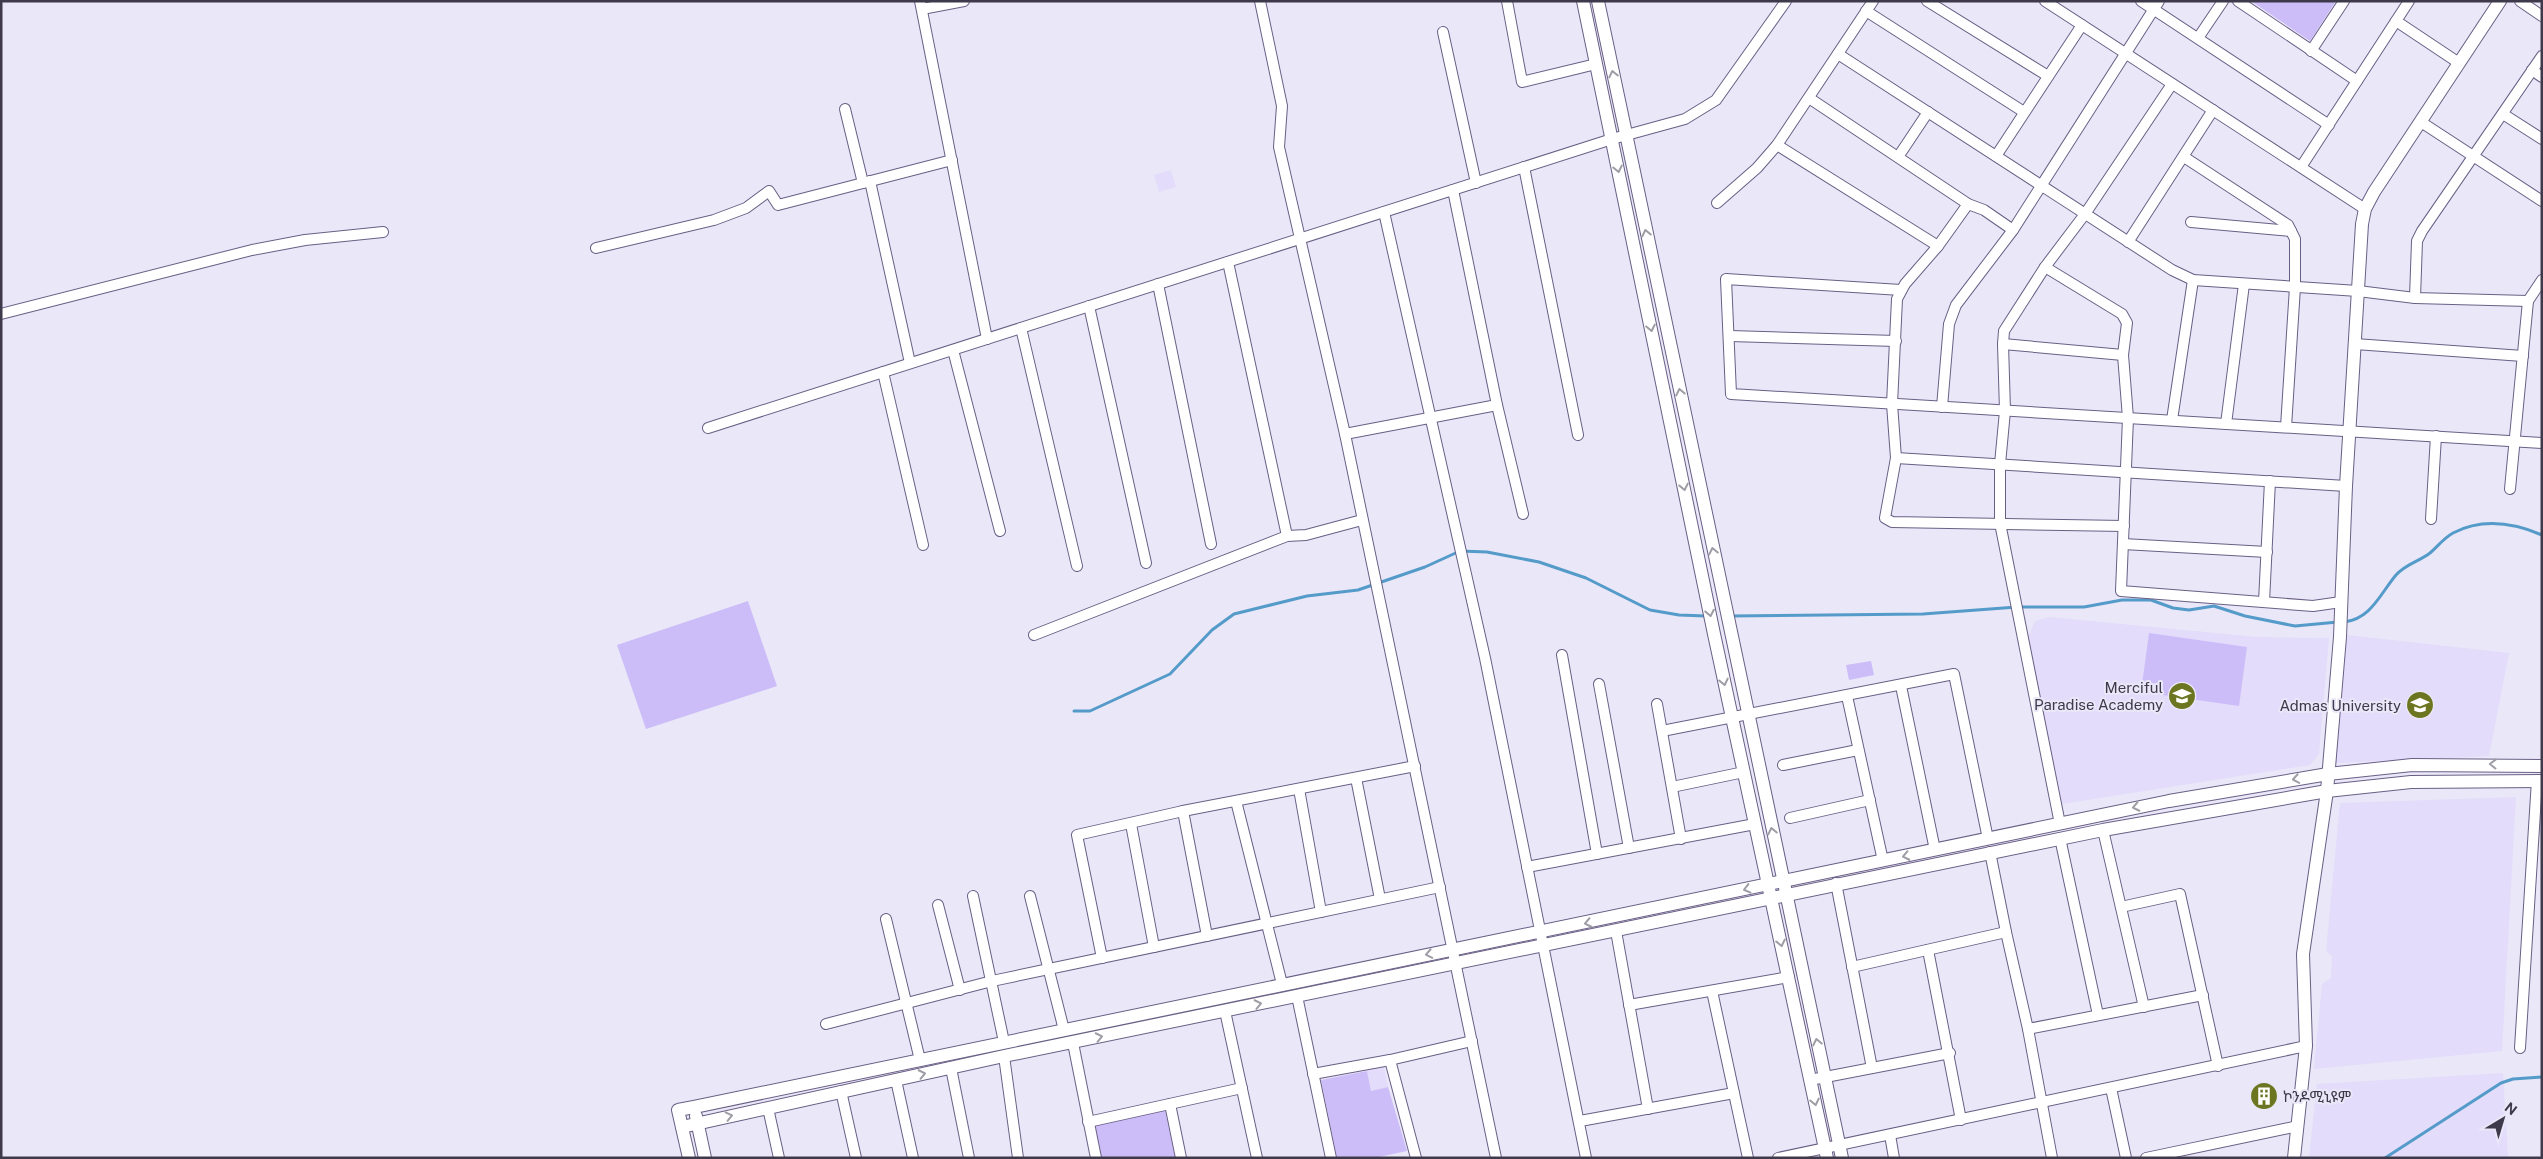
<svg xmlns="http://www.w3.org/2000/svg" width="2543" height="1159" font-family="'Public Sans','Noto Sans Ethiopic',sans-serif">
  <rect width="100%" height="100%" fill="#eae7f8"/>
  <g fill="#e3dcfb">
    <polygon points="1171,170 1176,187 1159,192 1154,175"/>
    <polygon points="2049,617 2257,637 2329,638 2319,754 2310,765 2062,804 2028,637 2035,621"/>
    <polygon points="2347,635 2509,653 2489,756 2335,763"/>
    <polygon points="2516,797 2502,1051 2314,1069 2322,984 2331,978 2332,956 2326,951 2340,803"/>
    <polygon points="1384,1067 1388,1087 1371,1091 1367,1071"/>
    <polygon points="2503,1073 2508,1158 2309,1158 2317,1084"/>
  </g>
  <g fill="#ccbdf9">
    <polygon points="2251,1 2336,1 2310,41"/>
    <polygon points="748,601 777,686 646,729 617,645"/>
    <polygon points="2149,633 2247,647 2239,706 2141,692"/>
    <polygon points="1871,661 1874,675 1849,680 1846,665"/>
    <polygon points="1367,1071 1371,1091 1388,1087 1407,1151 1374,1158 1337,1158 1321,1080"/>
    <polygon points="1165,1110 1175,1158 1101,1158 1094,1125"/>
  </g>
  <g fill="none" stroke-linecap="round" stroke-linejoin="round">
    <g stroke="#549bc9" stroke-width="3">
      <polyline points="1730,616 1923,614 2017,607 2084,607 2122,600 2151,600 2173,608 2189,610 2214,606 2245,616 2295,626 2338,622"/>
      <path d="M2344,622C2371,619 2380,594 2396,575C2406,564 2418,562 2430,553C2438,546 2444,538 2453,533C2482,518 2514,523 2542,535"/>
      <polyline points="1074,711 1090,711 1170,674 1212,630 1234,614 1307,596 1358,590 1425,567 1460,551 1487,552 1539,562 1586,578 1650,610 1679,615 1706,616"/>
      <polyline points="2385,1158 2501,1083 2513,1079 2542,1077"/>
    </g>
    <g stroke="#695f85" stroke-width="12">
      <g id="minor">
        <polyline points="920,1 987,339"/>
        <polyline points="1260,1 1282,106 1279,147 1345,434 1496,1158"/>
        <polyline points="1507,1 1522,82 1596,64"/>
        <polyline points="1927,1 2048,76"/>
        <polyline points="2045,1 2365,209"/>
        <polyline points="2141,1 2329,125"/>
        <polyline points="2238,1 2357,81"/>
        <polyline points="2520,1 2542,16"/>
        <polyline points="922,9 964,1"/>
        <polyline points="1866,11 2024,112"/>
        <polyline points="2396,21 2459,63"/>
        <polyline points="1443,32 1476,183"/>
        <polyline points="2198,38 2223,1"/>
        <polyline points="2311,51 2344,1"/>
        <polyline points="1838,54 2172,270 2193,280 2358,291 2415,298 2528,301"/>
        <polyline points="2532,70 2542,77"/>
        <polyline points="1809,98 1968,204 1984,210 2013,230"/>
        <polyline points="845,109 863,183"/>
        <polyline points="2503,114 2542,139"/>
        <polyline points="2421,122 2542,201"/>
        <polyline points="1777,145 1938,246"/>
        <polyline points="1996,156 2082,25"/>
        <polyline points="1898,157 1928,112"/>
        <polyline points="2184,157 2288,225 2295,239 2295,287 2286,427"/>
        <polyline points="1524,167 1578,435"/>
        <polyline points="2301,167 2409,1"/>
        <polyline points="870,181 910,363"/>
        <polyline points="1453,190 1497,405 1523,514"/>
        <polyline points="1717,203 1757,168 1777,145 1873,1"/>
        <polyline points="1968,204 1938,246 1905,284 1897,299 1892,404 1896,458 1885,518 1892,522 2124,526"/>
        <polyline points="1384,212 1485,658 1586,1158"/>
        <polyline points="2191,222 2291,231"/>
        <polyline points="2128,242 2213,110"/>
        <polyline points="596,248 714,220 746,208 769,191 778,205 952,160"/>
        <polyline points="1228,262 1287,536"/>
        <polyline points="2045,267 2122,314 2127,323 2123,355 2128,418 2121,591 2313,606 2341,602"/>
        <polyline points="1158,284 1211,544"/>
        <polyline points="1901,290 1726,279 1731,394 2542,443"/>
        <polyline points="2415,298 2417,241 2422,231 2542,56"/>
        <polyline points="1089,306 1146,563"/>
        <polyline points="1,314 252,250 305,240 383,232"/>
        <polyline points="1021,328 1077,566"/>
        <polyline points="1730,336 1896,341"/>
        <polyline points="2003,344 2123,355"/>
        <polyline points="2355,344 2523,356"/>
        <polyline points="953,350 1000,531"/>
        <polyline points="883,372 923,545"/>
        <polyline points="1942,407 1949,324 1956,305 2013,230 2159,1"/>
        <polyline points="2172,420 2193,280"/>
        <polyline points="2226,424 2244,284"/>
        <polyline points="708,428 1612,139 1685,119 1716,100 1786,1"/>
        <polyline points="1345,434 1497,405"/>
        <polyline points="1896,458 2346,486"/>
        <polyline points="2510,489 2528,301 2542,280"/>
        <polyline points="2431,519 2436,436"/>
        <polyline points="2123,544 2267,552"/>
        <polyline points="2264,602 2270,481"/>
        <polyline points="1034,635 1287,536 1306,535 1362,520"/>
        <polyline points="1562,655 1597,854"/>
        <polyline points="1599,684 1629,848"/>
        <polyline points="1901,686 1935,850"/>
        <polyline points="1847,696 1883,861"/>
        <polyline points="1657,704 1681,839"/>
        <polyline points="1662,731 1954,674 1988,839"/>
        <polyline points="1783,765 1858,750"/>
        <polyline points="1356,778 1380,899"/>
        <polyline points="1672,787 1744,772"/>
        <polyline points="1299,789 1321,912"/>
        <polyline points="1236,801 1282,984"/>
        <polyline points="1183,811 1207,936"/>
        <polyline points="1790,818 1870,800"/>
        <polyline points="1131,824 1154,947"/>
        <polyline points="2060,824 2000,523 2000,464 2005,411 2003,344 2004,331 2045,267 2085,214 2172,84"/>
        <polyline points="2103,830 2144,1007"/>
        <polyline points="2060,838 2098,1015"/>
        <polyline points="1990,852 2006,932 2028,1029 2052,1158"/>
        <polyline points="1527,867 1755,824"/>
        <polyline points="1836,883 1872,1068"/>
        <polyline points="973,896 1004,1042"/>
        <polyline points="1030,896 1064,1030"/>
        <polyline points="938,905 960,990"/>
        <polyline points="2121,907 2180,894 2218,1066"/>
        <polyline points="886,919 920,1060"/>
        <polyline points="1616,931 1648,1109"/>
        <polyline points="1928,950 1961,1120"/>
        <polyline points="1102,958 1077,835 1183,811 1415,766"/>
        <polyline points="1852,967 2006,932"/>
        <polyline points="1712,991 1748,1158"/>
        <polyline points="1297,996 1331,1158"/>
        <polyline points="1629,1005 1789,977"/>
        <polyline points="1225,1011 1257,1158"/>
        <polyline points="826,1024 992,981 1440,887"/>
        <polyline points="2028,1029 2203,995"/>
        <polyline points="1073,1043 1096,1158"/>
        <polyline points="2520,1048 2537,780"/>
        <polyline points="1004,1056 1018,1158"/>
        <polyline points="1390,1060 1416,1158"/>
        <polyline points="951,1068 969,1158"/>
        <polyline points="1313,1074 1390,1060 1472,1041"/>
        <polyline points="896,1080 913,1158"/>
        <polyline points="1810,1080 1950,1053"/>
        <polyline points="2111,1088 2126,1158"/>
        <polyline points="841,1091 856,1158"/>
        <polyline points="1170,1104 1181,1158"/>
        <polyline points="768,1108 779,1158"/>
        <polyline points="1580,1121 1734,1093"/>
        <polyline points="1088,1122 1242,1088"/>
        <polyline points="1890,1135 1894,1158"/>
        <polyline points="1778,1158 2306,1046"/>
        <polyline points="2146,1158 2298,1126"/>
      </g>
    </g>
    <g stroke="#695f85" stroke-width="14">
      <g id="tertiary">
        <polyline points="1583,1 1714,634 1827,1158"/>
        <polyline points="1598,1 1842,1158"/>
        <polyline points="696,1116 705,1158"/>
        <polyline points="682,1127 1004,1056 2103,830 2327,791 2411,782 2542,781"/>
        <polyline points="689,1158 678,1110 694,1107 2169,801 2328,774 2412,765 2542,766"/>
        <polyline points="2294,1158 2306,1046 2303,954 2327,791 2340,637 2346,486 2362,224 2365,209 2374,192 2500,1"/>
      </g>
    </g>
    <use href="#minor" stroke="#fff" stroke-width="10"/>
    <use href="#tertiary" stroke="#fff" stroke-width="12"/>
  </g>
  <defs><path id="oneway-chevron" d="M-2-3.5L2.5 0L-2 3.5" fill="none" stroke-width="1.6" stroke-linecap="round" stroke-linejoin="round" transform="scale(1.25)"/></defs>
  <g stroke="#9e9ca5">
    <use href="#oneway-chevron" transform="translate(1613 74) rotate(-102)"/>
    <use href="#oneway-chevron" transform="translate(1618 169) rotate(78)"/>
    <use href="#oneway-chevron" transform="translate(1646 233) rotate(-102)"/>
    <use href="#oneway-chevron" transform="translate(1651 328) rotate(78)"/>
    <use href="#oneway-chevron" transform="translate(1680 392) rotate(-102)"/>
    <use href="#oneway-chevron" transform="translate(1684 487) rotate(78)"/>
    <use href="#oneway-chevron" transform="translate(1713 551) rotate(-102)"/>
    <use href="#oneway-chevron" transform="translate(1710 613) rotate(79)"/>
    <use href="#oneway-chevron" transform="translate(1724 682) rotate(78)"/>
    <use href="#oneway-chevron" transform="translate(2493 764) rotate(-179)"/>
    <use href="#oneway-chevron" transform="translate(2296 779) rotate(170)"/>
    <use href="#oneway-chevron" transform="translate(2136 807) rotate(168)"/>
    <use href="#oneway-chevron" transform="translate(1772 831) rotate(-102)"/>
    <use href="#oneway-chevron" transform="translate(1906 856) rotate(168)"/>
    <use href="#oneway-chevron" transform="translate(1747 889) rotate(166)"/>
    <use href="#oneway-chevron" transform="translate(1588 923) rotate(168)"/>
    <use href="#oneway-chevron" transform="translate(1781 943) rotate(78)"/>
    <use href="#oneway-chevron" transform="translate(1429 954) rotate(169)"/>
    <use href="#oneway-chevron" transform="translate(1258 1004) rotate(-12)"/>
    <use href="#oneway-chevron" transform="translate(1099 1037) rotate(-12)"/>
    <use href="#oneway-chevron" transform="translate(1817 1042) rotate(-102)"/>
    <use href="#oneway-chevron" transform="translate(922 1074) rotate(-12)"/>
    <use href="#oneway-chevron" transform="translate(1815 1102) rotate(78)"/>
    <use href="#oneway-chevron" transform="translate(729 1116) rotate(-13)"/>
  </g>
  <defs>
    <g id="school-disc" transform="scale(1.4375)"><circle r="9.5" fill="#6c7620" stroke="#eae7f8"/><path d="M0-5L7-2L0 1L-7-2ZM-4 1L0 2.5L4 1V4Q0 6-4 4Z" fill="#fff"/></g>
    <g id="university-disc" transform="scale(1.4375)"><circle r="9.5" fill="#6c7620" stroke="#eae7f8"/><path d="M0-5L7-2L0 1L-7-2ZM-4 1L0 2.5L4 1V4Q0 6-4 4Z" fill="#fff"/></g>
    <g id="building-disc" transform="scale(1.4375)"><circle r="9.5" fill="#6c7620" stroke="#eae7f8"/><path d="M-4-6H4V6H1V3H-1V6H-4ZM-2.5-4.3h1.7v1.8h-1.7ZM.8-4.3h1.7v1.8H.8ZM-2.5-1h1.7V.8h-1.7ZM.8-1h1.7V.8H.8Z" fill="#fff"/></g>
  </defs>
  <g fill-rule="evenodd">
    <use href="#school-disc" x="2182" y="696"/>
    <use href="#university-disc" x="2420" y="705"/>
    <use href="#building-disc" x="2264" y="1096"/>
  </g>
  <g text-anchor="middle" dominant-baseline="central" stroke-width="4" stroke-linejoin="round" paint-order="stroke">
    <g font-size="15" fill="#3e3a4b" stroke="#eae7f8" text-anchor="end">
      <text x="2163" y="687">Merciful<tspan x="2163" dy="17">Paradise Academy</tspan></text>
      <text x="2401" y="705">Admas University</text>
      <text x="2283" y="1096" text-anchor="start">ኮንዶሚኒዩም</text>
    </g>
  </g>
  <rect width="2543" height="1159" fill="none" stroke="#3e3a4b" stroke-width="5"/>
  <g transform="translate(2503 1119) rotate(38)" stroke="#eae7f8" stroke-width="4" paint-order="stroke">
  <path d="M0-4L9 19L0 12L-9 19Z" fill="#3e3a4b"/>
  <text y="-8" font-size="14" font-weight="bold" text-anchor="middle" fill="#3e3a4b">N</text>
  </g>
</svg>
